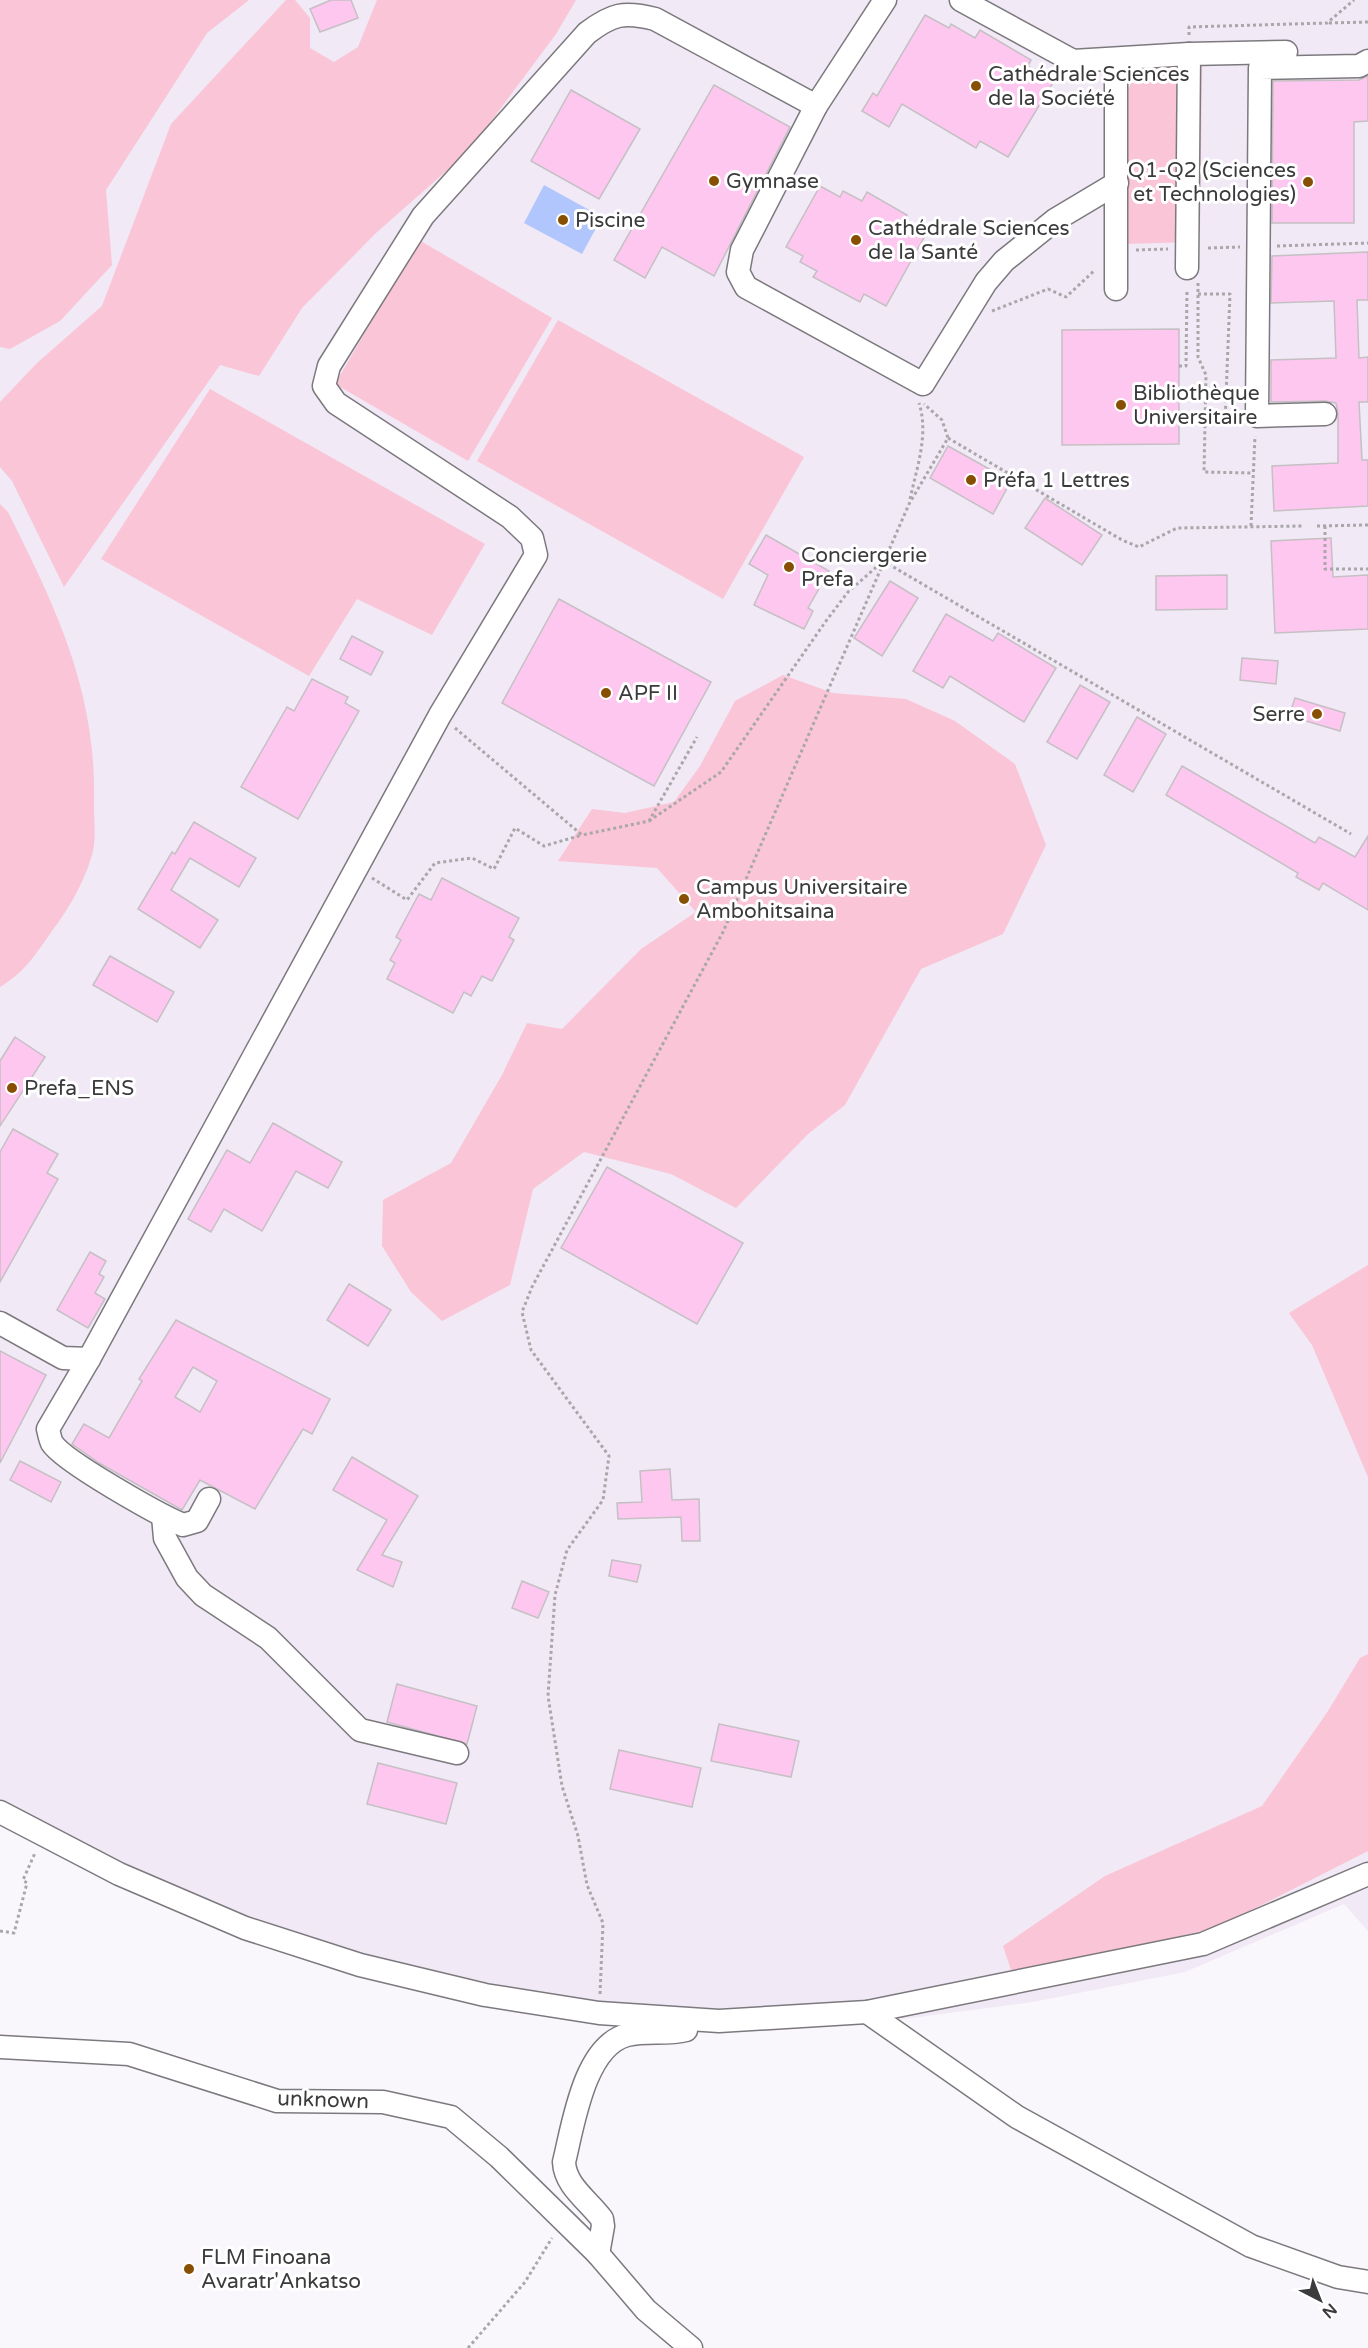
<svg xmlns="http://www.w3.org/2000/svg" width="1368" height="2348" font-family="'Varela Round',sans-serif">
  <rect width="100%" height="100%" fill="#faf7fc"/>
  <polygon fill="#f1e9f5" points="0,0 1368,0 1368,1931 1344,1904 1185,1972 1033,2002 896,2020 892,1995 805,2008 692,2011 566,2002 381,1962 251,1919 126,1868 0,1798"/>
  <g fill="#fac5d6">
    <polygon points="0,0 249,0 207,33 106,190 112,265 60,321 10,349 0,347"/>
    <polygon points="286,0 295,0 310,18 310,48 334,62 358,47 377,0 576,0 556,34 469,151 376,233 302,308 259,376 220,365 64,587 12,481 0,467 0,402 37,363 102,306 171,124"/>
    <polygon points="1154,62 1202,64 1200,231 1192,242 1123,244 1125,96 1135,75"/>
    <polygon points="419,240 552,318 468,461 335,384"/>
    <polygon points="558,320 804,457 723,599 477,461"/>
    <polygon points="210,389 485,544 432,635 357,599 309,676 101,559"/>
    <path d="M0,504L8,512C57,610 97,692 94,805C94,819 96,837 93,851C86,879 69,909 52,931C35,955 25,972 0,987Z"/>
    <polygon points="783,675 833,693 906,699 955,721 1015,764 1046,845 1003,934 921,969 845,1105 808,1134 736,1208 671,1174 584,1152 533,1189 510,1285 442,1321 411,1292 382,1246 383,1200 451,1163 502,1075 527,1023 562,1029 641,949 696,912 657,868 558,861 592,809 625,813 674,802 700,766 735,701"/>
    <polygon points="1368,1265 1368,1477 1312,1345 1289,1313"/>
    <polygon points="1368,1654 1368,1851 1216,1928 1012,1973 1003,1946 1105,1876 1262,1806 1328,1711 1360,1658"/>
  </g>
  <polygon fill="#b1c6fd" points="544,185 602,217 582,254 524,223"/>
  <g fill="#fec7f0" stroke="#c5c0c3" stroke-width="1.5" fill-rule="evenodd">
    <polygon points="331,0 351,0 358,18 320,32 310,9"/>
    <polygon points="925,15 949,28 951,24 975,38 980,30 1031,60 1028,66 1054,81 1008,157 980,141 976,148 902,104 889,127 862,111 873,93 877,96"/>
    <polygon points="1368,76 1368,121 1354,122 1354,223 1272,223 1273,81 1359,80"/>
    <polygon points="714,85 790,127 714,276 662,247 645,278 614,260"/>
    <polygon points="571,90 640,129 599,199 531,161"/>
    <polygon points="820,186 840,197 843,191 862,201 867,192 907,215 903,222 926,234 886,306 864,294 860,302 813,277 817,271 800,262 803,256 786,247"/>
    <polygon points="1368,252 1368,300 1357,300 1359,358 1368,357 1368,402 1359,402 1362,460 1368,460 1368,506 1274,511 1272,466 1338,463 1338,414 1336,403 1325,401 1271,402 1271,360 1336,358 1334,301 1271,303 1272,256"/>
    <polygon points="1179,329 1179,444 1062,445 1062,330"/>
    <polygon points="948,446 1011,481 993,514 930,478"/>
    <polygon points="1045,498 1102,535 1082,565 1025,528"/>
    <polygon points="766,535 829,571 808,608 813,611 804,629 754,605 768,575 749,564"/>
    <polygon points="1331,538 1333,577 1368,575 1368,629 1275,633 1271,541"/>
    <polygon points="1227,575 1227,609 1156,610 1156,576"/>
    <polygon points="890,581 918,598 882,656 854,638"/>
    <polygon points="559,599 711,682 654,786 502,703"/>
    <polygon points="946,614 993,641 998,633 1056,668 1024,722 950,676 943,688 913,671"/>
    <polygon points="352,636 383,652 371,675 340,659"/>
    <polygon points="1242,658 1278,661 1276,684 1240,680"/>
    <polygon points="312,679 348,697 345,703 359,711 298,819 241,787 287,707 294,711"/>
    <polygon points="1080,685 1110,702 1077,759 1047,742"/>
    <polygon points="1295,698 1345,713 1340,731 1289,716"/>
    <polygon points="1137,717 1166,734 1133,792 1104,775"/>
    <polygon points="1182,766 1315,843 1319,837 1355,857 1368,836 1368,910 1323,883 1319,890 1296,877 1298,873 1166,795"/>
    <polygon points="194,822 256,858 239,887 190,858 171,890 218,920 200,948 138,909 172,852 175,854"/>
    <polygon points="442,878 519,918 509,937 514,940 492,981 482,976 471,996 464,992 453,1013 387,979 395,963 390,960 401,940 396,937 419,894 431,900"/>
    <polygon points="110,956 174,992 157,1022 93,985"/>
    <polygon points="15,1037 45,1057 0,1126 0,1061"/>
    <polygon points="273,1123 342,1162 328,1188 296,1171 262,1231 224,1209 211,1232 188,1219 227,1150 250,1163"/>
    <polygon points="13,1129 58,1154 47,1173 58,1179 0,1282 0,1152"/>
    <polygon points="607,1167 743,1243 697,1324 561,1248"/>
    <polygon points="90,1252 106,1261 99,1274 104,1277 95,1293 105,1299 88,1328 57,1310"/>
    <polygon points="349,1284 391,1310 368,1346 327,1320"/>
    <path d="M176,1320L330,1399L312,1434L303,1429L255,1509L200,1480L182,1510L99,1463L72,1444L84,1424L109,1438L142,1381L139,1379ZM193,1367L217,1381L200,1412L175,1397Z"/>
    <polygon points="0,1351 46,1375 0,1463"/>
    <polygon points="352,1457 418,1496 382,1555 402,1562 393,1587 357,1570 387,1520 333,1490"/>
    <polygon points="20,1461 61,1482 51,1502 10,1480"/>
    <polygon points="670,1469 672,1500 699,1499 700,1541 682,1541 681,1517 618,1519 617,1503 642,1502 640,1471"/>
    <polygon points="612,1560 641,1565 637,1582 609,1576"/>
    <polygon points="522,1581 549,1592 538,1618 512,1608"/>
    <polygon points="397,1684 477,1706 467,1744 387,1722"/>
    <polygon points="719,1724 799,1741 791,1777 711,1761"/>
    <polygon points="619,1750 701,1768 692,1807 610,1789"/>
    <polygon points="378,1763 457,1783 446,1824 367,1804"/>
  </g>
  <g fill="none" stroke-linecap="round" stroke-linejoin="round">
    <g stroke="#7c797e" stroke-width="25">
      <g id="minor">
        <polyline points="885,0 816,106 742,250 738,272 746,287 923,384 986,282 1004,261 1055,220 1117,183"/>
        <polyline points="961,0 1073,61 1189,54 1286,52"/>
        <polyline points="1116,59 1116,289"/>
        <polyline points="1187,268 1189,54"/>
        <polyline points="1325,414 1257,416 1260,68 1359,66 1368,61"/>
        <polyline points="0,1323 63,1358 89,1359"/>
        <path d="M209,1499L197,1521L183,1525C159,1515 63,1461 52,1443C50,1439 49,1433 48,1429L89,1359L440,715L536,555L532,538L510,517L336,403L324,386L329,366L423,216L587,33C612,14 624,11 655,19L816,106"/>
        <polyline points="163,1516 165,1538 187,1578 203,1595 268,1638 360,1730 457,1753"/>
        <polyline points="0,1812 119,1874 245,1928 360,1965 485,1995 599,2013 719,2021 867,2012 1203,1944 1368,1874"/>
        <polyline points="867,2012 1017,2117 1251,2246 1338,2277 1368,2282"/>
        <polyline points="0,2047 129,2054 277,2101 383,2102 451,2117 499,2157 598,2254 646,2310 691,2348"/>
        <path d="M598,2254L603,2226L602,2219C589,2201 565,2186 564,2162C573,2126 584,2046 627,2035C646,2030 667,2035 686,2030"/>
      </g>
    </g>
    <g stroke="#aaa7ab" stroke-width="3" stroke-dasharray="3 3" stroke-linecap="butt">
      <polyline points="1329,23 1368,22"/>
      <polyline points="1189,35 1189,27 1327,23 1354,0"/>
      <polyline points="1277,246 1368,243"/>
      <polyline points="1208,248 1240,247"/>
      <polyline points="1136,250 1168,249"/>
      <polyline points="1198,283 1198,357 1206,375 1204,472 1253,473"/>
      <polyline points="1198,294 1230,294 1225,422 1238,420"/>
      <polyline points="992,311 1048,289 1066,297 1095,270"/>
      <polyline points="1179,366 1186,366 1187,289"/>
      <polyline points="948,438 1122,540 1139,547 1177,528 1303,526"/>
      <path d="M910,499C917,467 929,434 919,403"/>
      <polyline points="1251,526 1255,436"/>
      <polyline points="1317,526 1368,525"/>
      <polyline points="1325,526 1325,569 1368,569"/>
      <polyline points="883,561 1351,834"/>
      <polyline points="455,728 582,835 649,821 697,737"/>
      <polyline points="649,821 721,772 826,621 848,592 882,562"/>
      <polyline points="372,878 407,900 435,863 472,858 494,869 515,828 544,846 582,835"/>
      <polyline points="0,1931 14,1933 27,1883 23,1880 35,1853"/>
      <polyline points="600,1994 603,1923 587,1885 578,1836 562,1786 548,1696 555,1595 567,1550 603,1500 609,1456 531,1350 522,1312 532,1287 723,932 909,504 948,438 942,420 924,404"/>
      <polyline points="468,2348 525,2282 552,2238"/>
    </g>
    <use href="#minor" stroke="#fff" stroke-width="22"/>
  </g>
  <g fill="#874f01" stroke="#fff" stroke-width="2">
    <circle cx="976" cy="86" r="6"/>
    <circle cx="714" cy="181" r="6"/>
    <circle cx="1308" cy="182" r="6"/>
    <circle cx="563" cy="220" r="6"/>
    <circle cx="856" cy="240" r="6"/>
    <circle cx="1121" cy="405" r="6"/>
    <circle cx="971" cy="480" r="6"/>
    <circle cx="789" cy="567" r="6"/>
    <circle cx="606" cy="693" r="6"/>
    <circle cx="1317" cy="714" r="6"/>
    <circle cx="684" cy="899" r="6"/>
    <circle cx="12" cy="1088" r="6"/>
    <circle cx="189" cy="2269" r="6"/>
  </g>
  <g text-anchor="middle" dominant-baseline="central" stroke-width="6" stroke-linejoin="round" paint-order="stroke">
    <g font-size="21" fill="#3b3a3c" stroke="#fff" text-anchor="start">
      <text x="988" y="74">Cathédrale Sciences<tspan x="988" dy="24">de la Société</tspan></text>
      <text x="1296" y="170" text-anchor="end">Q1-Q2 (Sciences<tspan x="1296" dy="24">et Technologies)</tspan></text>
      <text x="726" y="181">Gymnase</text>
      <text x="575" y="220">Piscine</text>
      <text x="868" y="228">Cathédrale Sciences<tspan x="868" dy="24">de la Santé</tspan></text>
      <text x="1133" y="393">Bibliothèque<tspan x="1133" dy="24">Universitaire</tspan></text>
      <text x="983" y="480">Préfa 1 Lettres</text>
      <text x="801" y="555">Conciergerie<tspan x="801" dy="24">Prefa</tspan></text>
      <text x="618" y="693">APF II</text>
      <text x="1305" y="714" text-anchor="end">Serre</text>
      <text x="696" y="887">Campus Universitaire<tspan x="696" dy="24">Ambohitsaina</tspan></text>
      <text x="24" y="1088">Prefa_ENS</text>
      <text x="201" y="2257">FLM Finoana<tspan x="201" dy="24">Avaratr'Ankatso</tspan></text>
    </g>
    <g font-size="21" fill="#3b3a3c" stroke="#fff">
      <text transform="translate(323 2100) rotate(2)">unknown</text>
    </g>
  </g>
  <g transform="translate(1320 2300) rotate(138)" stroke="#ffffff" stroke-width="4.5" paint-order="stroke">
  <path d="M0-4.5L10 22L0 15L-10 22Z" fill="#3b3a3c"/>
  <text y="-9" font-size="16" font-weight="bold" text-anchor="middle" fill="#3b3a3c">N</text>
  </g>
</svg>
